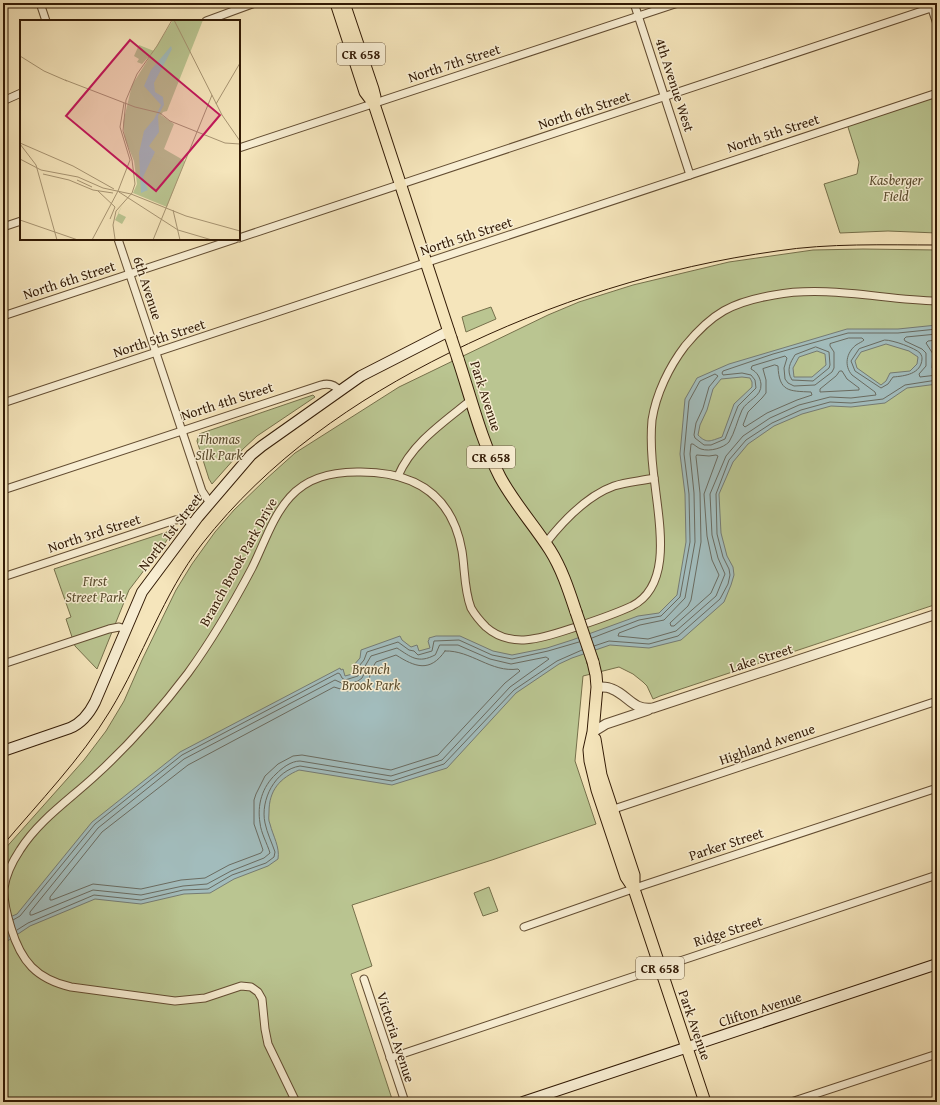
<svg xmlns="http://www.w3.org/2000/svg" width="940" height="1105" font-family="'Gentium Book Plus',serif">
  <rect width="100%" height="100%" fill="#f5e5bb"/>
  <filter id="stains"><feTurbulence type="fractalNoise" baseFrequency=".005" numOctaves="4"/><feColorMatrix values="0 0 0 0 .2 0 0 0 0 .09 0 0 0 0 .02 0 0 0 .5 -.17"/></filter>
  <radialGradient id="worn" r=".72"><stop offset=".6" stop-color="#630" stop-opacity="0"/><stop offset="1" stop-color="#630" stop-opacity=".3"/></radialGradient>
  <g fill="#bac591" stroke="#76704b">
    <polygon points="937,96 937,233 888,231 840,233 824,184 857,174 859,162 847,124"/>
    <polygon points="863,249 937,250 937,604 660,696 653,699 647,686 643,682 633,674 619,667 583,676 575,761 596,824 492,860 352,905 372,966 351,974 393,1102 3,1102 3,851 84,760 106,731 124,701 142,660 176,590 192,564 215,532 234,510 265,480 295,453 399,387 548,315 579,302 633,285 729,262 813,250"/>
    <polygon points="491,307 496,319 466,332 462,317"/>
    <polygon points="313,395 315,397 257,436 243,449 212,484 209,479 197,441 199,434"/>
    <polygon points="173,530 174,531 129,590 97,669 75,646 66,619 71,617 54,569"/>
    <polygon points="489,887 498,911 483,916 474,893"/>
  </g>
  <g fill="#a2bcbc" stroke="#757b73" fill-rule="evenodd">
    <path d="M937,325V384L907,388L885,403L851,407L831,406L802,414L774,426L748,444L733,462L719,494L721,533L727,556L733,567L734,575L731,585L724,602L681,640L649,648L610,645L572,658L559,664L516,693L447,768L392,785L299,770C280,778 269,790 269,812C269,816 268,820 270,824C273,836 280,847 278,859L268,866L234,879L210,893L184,894L141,904L95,899L30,926L3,944V920L17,914L92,822L180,752L340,668L341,670L343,669L345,676L356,673L353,666L360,658L361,650L400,636L402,640L411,647L417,645L419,651L430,648L428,641L429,640V638L436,636H460L493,651L512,655L547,648L572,640L638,616L659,613L677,595L686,542L685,494L680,454L685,399L697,378L729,364L847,329H898ZM886,344L909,351L918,357L917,364L910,371L890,373L886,381L881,385L857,368L855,361L861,352ZM817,351L825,354L826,365L812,377H794L793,368L799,357ZM742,377L750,378L752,382V387L734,404L722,437C710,441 707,444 698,435L700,425L707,410L713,389L721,379Z"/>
    <polygon points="3,958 6,998 3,1006"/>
  </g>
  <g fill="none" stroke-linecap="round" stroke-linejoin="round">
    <g stroke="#6a6b60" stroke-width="1">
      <polyline points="937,334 906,337 904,339 905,341 922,349 926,353 926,366 919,374 920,377 937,375"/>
      <path d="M849,338H862L864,340C862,342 859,343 856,345C846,353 844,366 852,375L875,392L876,395L851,398L830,397L799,405L770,418L743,436L726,456L710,494L712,535L718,558L725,574L716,596L676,631L648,639L618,636L619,633L640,625L664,620L685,598L695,542L694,493L690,454L691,444H693C696,446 698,448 701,449C710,452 723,448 729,442C735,432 737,421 742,410C747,400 762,397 761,384C760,377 757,372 751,369L752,366L785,356L787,358L784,368L785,379L788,383L794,386L815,385L832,372L834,368V352L830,346V344Z"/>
      <path d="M885,340C893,340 915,348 920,353C922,356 922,357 922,359C921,374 905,376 893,377L888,384L881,388L855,371L851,361L859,349Z"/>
      <polyline points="937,340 928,341 926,343 933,354 932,368 937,369"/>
      <path d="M816,347L829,352L830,365L829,368L813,381L792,380C786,370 790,363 795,355Z"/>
      <path d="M775,365L778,366C779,392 789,391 811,392L812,395L797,400L767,413L745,427L743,425L748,412L762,398L766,393V380L763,369Z"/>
      <polygon points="840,371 842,371 847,379 859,388 859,390 820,392 820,389 836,376"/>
      <polygon points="697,455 709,456 716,455 718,456 704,494 707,536 712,560 719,575 711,593 674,626 671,626 670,623 688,606 691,600 701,542 700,493 696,457"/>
      <polyline points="592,638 639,620 661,616 680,597 690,542 689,494 684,454 689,401 700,381 715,374 718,376 709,387 703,408 696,423 694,435 695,438 704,445 711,445 725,439 738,406 756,388 755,380 751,375 742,373 723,375 722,373 723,371 773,354 848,333 898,333 937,329"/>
      <path d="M440,645H458L490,659L511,664L546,657L549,659L510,687L442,760L391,776L300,761C291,761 282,768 276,774C262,787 257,805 260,823C261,833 267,843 270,853L264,858L231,871L207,884L183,886L141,895L93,890L32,915H30V912L98,828L184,759L335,680L346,685L358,681L362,678L364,674V668L371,656L397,648C411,657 418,664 435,655Z"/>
      <polyline points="594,646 609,641 649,644 678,636 720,599 728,584 730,575 729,569 723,557 717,534 716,494 729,460 746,440 772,423 801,410 830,402 851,403 883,399 905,385 937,380"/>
      <path d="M445,651C471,650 491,673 518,669L520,671L505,683L438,755L391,770L302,755L293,756L278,764L265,776L256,794L254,800V824L263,850L261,853L229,865L205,878L181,880L141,889L93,884L52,900H50V897L102,832L188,765L334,687L347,691L362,686L369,680L371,670L376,662L396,655C415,667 430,673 445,651Z"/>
      <polyline points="13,920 20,916 95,824 182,755 338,673 340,674 342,678 345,680 358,676 359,673 359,666 364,660 367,652 398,642 409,650 414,651 418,655 432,651 434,641 459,640 492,655 512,659 548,651 579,642"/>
      <path d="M17,930L28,923L94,895L141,900L183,890L208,889L232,875L266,863L274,857L275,852C272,843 267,833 265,823C260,800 275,770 300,766L392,781L444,764L514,690L557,661L582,650"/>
    </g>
    <g stroke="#634d32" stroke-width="9">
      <g id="minor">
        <polyline points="40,3 46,21"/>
        <polyline points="634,3 690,175"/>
        <polyline points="930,3 937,24"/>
        <polyline points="206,21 255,3"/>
        <polyline points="3,101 21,93"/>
        <polyline points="239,148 678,3"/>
        <polyline points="3,227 21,221"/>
        <polyline points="239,238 937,6"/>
        <polyline points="118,239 202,491 210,503"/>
        <polyline points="3,316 235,239"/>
        <polyline points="3,403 937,93"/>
        <path d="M398,476C412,443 444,422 471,400"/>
        <path d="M3,490L321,385C328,383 335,385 340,391"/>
        <path d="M545,544C563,521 586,496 614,486C627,482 641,481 654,478"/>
        <polyline points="3,577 175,520 185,519 193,524"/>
        <polyline points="3,664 109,629 119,627 125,629"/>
        <polyline points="608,811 937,701"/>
        <polyline points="524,927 644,885 937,788"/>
        <polyline points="364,979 405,1102"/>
        <polyline points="390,1058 937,875"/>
        <path d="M296,1102L268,1044L265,1029L262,999L258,992L251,987L241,986L205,998L175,1001L71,987C36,979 21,961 11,928C7,915 3,901 4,888C6,874 12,862 20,850C39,820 69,800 95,776C129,745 160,710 188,673C212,640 233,604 252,568C264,544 272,517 290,497C308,477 332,472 357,472C413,471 452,493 462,551C465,570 464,590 471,608C475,615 480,621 486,627C513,651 548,636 579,626C597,620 615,614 632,606C673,585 659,522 655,485C652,464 650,442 652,420C656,394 669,367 685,346C712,313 732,302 774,295C827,285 884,300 937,301"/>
        <polyline points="791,1102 937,1054"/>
      </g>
    </g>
    <g stroke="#634d32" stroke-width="11">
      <g id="tertiary">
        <path d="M597,687C602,687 607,686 612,689C628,695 633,711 653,708L937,614"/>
        <polyline points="593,732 606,724 648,710"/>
      </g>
    </g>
    <g stroke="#321a05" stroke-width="12">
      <g id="secondary">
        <path d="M3,751L70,728C82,723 89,714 95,702L142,592L198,517L251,455L262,446L361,376L449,331"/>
        <polyline points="523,1102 937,964"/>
      </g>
    </g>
    <g stroke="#321a05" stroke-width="13">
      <g id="primary">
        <polyline points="336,3 365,92 374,104 451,338"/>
        <polyline points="344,3 373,89 375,97 374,104"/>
        <path d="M458,359C471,398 481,440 500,477C514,503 534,525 550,550C562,569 569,591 576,612"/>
        <polyline points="593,662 596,675 597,687 593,732 589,750 590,761 597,790 626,877 634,889 705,1102"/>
        <polyline points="595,739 601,775 634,875 634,889"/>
      </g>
    </g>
    <use href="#minor" stroke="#f8eed3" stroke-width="7"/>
    <use href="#tertiary" stroke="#f8eed3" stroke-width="9"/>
    <use href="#secondary" stroke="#f8eed3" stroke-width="10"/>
    <use href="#primary" stroke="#f5e5bb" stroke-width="11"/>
    <path stroke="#321a05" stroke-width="1" d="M3,845C39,802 81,759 110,711C143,657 163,594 202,544C268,460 354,400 449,353C552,302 662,267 777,251C829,243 884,245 937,245"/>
    <g stroke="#321a05" stroke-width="13" stroke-linecap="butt">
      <g id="primary-bridge">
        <polyline points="451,338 458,359"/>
        <polyline points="576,612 593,662"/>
      </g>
    </g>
    <use href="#primary-bridge" stroke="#f5e5bb" stroke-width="11"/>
  </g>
  <g text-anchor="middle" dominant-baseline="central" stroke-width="3" stroke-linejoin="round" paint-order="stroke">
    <g fill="#f8eed3" stroke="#6d5a43" stroke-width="1">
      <rect x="337" y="43" width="48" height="22" rx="3"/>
      <rect x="467" y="446" width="48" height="22" rx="3"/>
      <rect x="636" y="957" width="48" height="22" rx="3"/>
    </g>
    <g font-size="13" font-weight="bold" fill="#321a05">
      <text x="361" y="54">CR 658</text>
      <text x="491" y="457">CR 658</text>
      <text x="660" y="968">CR 658</text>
    </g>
    <g font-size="14" fill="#321a05" stroke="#f8eed3">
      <text transform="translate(454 63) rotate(-18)">North 7th Street</text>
      <text transform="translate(675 85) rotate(72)">4th Avenue West</text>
      <text transform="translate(584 110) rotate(-18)">North 6th Street</text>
      <text transform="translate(773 133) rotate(-18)">North 5th Street</text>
      <text transform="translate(466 236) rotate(-18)">North 5th Street</text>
      <text transform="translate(69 280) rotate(-18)">North 6th Street</text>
      <text transform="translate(148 288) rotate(72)">6th Avenue</text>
      <text transform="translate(159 338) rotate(-18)">North 5th Street</text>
      <text transform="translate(486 396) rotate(72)">Park Avenue</text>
      <text transform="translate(227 401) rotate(-18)">North 4th Street</text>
      <text transform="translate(170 532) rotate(-52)">North 1st Street</text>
      <text transform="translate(94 533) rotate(-18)">North 3rd Street</text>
      <text transform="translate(238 562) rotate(-61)">Branch Brook Park Drive</text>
      <text transform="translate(761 658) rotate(-18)">Lake Street</text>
      <text transform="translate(767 744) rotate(-19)">Highland Avenue</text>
      <text transform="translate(726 844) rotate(-18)">Parker Street</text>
      <text transform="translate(728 931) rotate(-18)">Ridge Street</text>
      <text transform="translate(760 1009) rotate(-18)">Clifton Avenue</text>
      <text transform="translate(695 1025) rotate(71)">Park Avenue</text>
      <text transform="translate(396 1037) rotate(72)">Victoria Avenue</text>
    </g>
    <g font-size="14" font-style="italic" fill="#5b4d2f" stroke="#f8eed3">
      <text x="896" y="180">Kasberger<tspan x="896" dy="16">Field</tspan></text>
      <text x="219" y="439">Thomas<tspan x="219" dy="16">Silk Park</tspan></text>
      <text x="95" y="581">First<tspan x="95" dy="16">Street Park</tspan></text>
      <text x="371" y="669">Branch<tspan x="371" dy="16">Brook Park</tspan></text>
    </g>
  </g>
  <g transform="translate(20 20)">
    <rect width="220" height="220" fill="#f5e5bb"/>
    <path d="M153,0H183L147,91L143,92L141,95L154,104L144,129L165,141L147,187L113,173L117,164L114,141L105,119L103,103L112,65ZM119,25L134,31L122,44L117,42L119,39L114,36ZM102,186L98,193L106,197L102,204L95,200Z" fill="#bac591"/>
    <path d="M151,26L152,29L134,63L135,72L143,77L144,85L138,96L139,112L129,126L135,132L123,157L128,170L121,173L119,133L124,111L134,99L141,85L124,66L131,50Z" fill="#a2bcbc"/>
    <path fill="none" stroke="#a79472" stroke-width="1" d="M154,0L202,95L220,121M0,36L24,51L47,61M45,60L115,87L140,93L150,101L205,123L220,124M196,84L220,43M0,123L53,146L94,169M0,124L16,145L37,220M0,139L21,150L58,157L83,168L111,174L166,196L220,211M23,154L49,160L73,170L93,173M57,160L72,167M78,171L95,187L90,199M99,172L158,210L192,220M153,190L160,220M0,200L58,220M95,219L93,205L96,191L112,173L115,164L112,140L103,111L106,80L117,54L137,26L152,0M72,220L98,171L110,140L100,107L104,83M133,220L192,75"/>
    <path fill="#c2185b" fill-opacity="0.15" stroke="#c2185b" stroke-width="2" d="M110,20L200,95L136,171L46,96Z"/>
    <rect width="220" height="220" fill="none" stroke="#321a05" stroke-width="2"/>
  </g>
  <rect width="940" height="1105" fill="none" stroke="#f5e5bb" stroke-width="16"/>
  <rect x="4" y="4" width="932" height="1097" fill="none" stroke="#321a05" stroke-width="2"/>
  <rect x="8" y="8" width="924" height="1089" fill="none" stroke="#321a05"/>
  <rect width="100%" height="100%" filter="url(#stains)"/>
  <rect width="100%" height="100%" fill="url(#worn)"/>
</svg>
